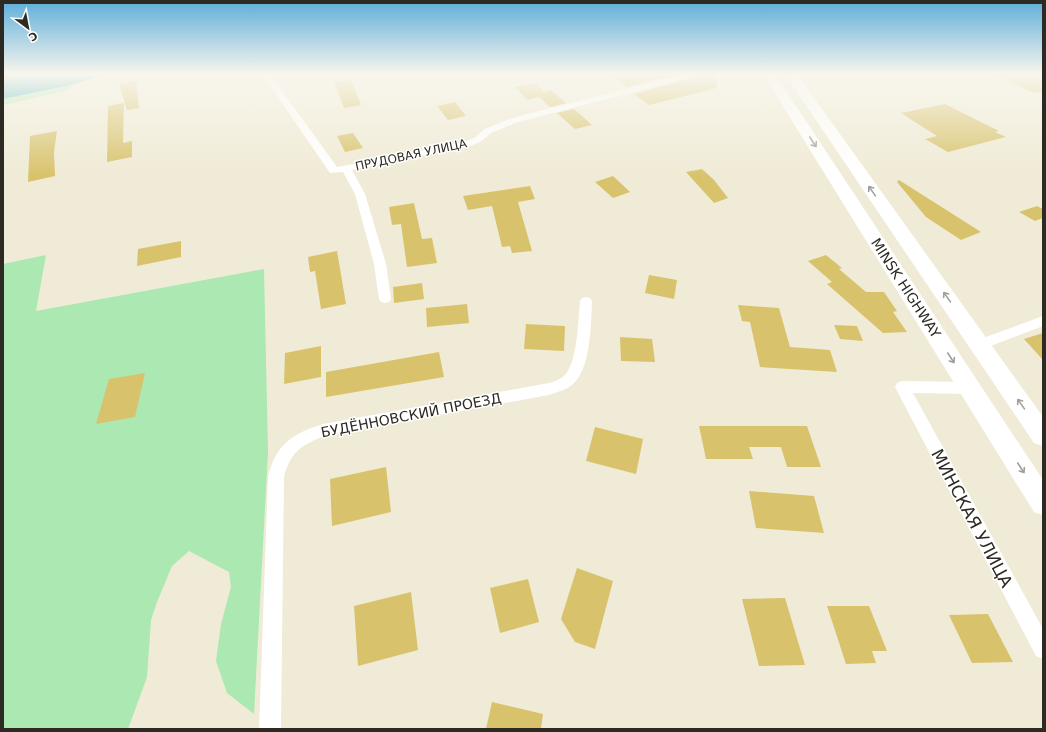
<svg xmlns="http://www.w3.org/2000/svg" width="1046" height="732" font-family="'DejaVu Sans',sans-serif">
  <rect width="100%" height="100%" fill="#f0ebd6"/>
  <g fill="#ace8b1">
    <polygon points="71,85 72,88 65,91 3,105 3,99"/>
    <polygon points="46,255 36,311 264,269 268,452 254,714 227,693 216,661 221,624 231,587 229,572 189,551 172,566 157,602 151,620 147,677 128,729 3,729 3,264"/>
  </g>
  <polygon fill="#2ea6c6" points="3,74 106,74 71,85 3,99"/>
  <g fill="#d8c36c">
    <polygon points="611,74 678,74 627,87"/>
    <polygon points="698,74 715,74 717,88 649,105 634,94 696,77"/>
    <polygon points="992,74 1043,74 1043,91 1034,93"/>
    <polygon points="136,80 139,108 127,110 119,84"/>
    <polygon points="351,80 361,105 344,108 334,82"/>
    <polygon points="537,83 537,85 544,92 551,90 566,103 550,107 539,97 527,100 515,87"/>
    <polygon points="455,102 466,116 448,120 437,106"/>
    <polygon points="124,103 123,143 132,141 132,157 107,162 108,106"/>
    <polygon points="945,104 999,131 995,132 1006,137 948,152 925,139 937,136 901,113"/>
    <polygon points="574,109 592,125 575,129 557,113"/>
    <polygon points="57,131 54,152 55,176 28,182 30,136"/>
    <polygon points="353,133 363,148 345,152 337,136"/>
    <polygon points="702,169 714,180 728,198 714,203 686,172"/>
    <polygon points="613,176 630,192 613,198 595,182"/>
    <polygon points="899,180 981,232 961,240 926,217 897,182"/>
    <polygon points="530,186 535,199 518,202 532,251 512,253 510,246 502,247 492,206 468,210 463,196"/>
    <polygon points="414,203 422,239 432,238 437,263 407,267 401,224 392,225 389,207"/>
    <polygon points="1037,206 1043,209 1043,218 1035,221 1019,212"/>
    <polygon points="181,241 181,257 137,266 138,249"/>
    <polygon points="337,251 346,304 321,309 315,271 310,272 308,257"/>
    <polygon points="826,255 842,268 839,269 866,292 884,292 897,311 893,312 907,332 883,333 827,284 832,282 808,261"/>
    <polygon points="649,275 677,280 674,299 645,293"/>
    <polygon points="422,283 424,299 394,303 393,287"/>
    <polygon points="467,304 469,323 427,327 426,308"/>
    <polygon points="738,305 779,308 790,347 830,350 837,372 760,367 750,322 742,321"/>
    <polygon points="526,324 565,326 564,351 524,349"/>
    <polygon points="834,325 857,326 863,341 840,339"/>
    <polygon points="1043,333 1043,360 1024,339"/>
    <polygon points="620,337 652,339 655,362 621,361"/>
    <polygon points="321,346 321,377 284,384 285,353"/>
    <polygon points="439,352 444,377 326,397 326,372"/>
    <polygon points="145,373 135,417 96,424 109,379"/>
    <polygon points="699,426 807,426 821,467 787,467 781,447 749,447 753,459 706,459"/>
    <polygon points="595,427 643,439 636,474 586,461"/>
    <polygon points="386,467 391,512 332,526 330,479"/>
    <polygon points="749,491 814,496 824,533 756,528"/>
    <polygon points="577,568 613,581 595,649 575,642 561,619"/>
    <polygon points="528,579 539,622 500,633 490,588"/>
    <polygon points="411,592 418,650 358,666 354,606"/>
    <polygon points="785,598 805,665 759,666 742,599"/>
    <polygon points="827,606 869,606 887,651 872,651 876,663 846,664"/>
    <polygon points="988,614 1013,662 972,663 949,615"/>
    <polygon points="492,702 543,714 541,729 486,729"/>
  </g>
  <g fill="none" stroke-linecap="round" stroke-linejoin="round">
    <g fill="#fff" fill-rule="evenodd">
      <polygon points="262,74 270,74 337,167 464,142 474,138 485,129 512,118 684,74 697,74 696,76 518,122 491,133 480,142 470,146 352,170 365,194 386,264 391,299 389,302 385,303 381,302 379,299 374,264 355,194 343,172 330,173"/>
      <path d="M586,297L590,298L592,301C591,323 591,370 572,385C566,390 557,392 549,395L324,436C302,445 290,452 284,477L281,729H259L268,477C276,444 292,434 323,424L549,383C554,382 559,380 563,377C578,364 578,320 580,301L582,298Z"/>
      <polygon points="1043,316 1043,326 980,350 975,349 973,345 975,341"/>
      <polygon points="902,381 970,382 975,384 977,388 975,392 970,394 913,393 1043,629 1043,659 1036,656 895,387 897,383"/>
    </g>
    <g fill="#fff" fill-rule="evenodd">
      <polygon points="763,74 775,74 1043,480 1043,515 1034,512"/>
      <polygon points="785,74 797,74 1043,417 1043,446 1034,443"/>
    </g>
  </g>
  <defs><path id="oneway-shaft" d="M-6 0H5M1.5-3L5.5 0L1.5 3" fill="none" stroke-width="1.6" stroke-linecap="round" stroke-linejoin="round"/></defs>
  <g stroke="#a09f9c">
    <use href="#oneway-shaft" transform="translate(813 142) rotate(57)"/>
    <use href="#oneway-shaft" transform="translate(872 191) rotate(-125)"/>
    <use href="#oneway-shaft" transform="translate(947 297) rotate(-125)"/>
    <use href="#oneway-shaft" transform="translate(951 358) rotate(57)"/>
    <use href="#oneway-shaft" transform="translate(1021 404) rotate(-125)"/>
    <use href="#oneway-shaft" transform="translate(1021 468) rotate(57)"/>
  </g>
  <linearGradient id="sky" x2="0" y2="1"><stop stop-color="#5daeda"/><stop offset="0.42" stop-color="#f8f6ed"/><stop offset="1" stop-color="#f8f6ed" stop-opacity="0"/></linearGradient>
  <rect width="1046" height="176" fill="url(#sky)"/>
  <g text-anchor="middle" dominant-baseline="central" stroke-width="3" stroke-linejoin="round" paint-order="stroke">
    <g font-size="12" fill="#2c2a22" stroke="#fff">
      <text transform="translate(411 155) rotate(-12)">ПРУДОВАЯ УЛИЦА</text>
    </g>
    <g font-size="14" fill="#2c2a22" stroke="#fff">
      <text transform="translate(906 288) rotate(57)">MINSK HIGHWAY</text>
      <text transform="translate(411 415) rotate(-11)">БУДЁННОВСКИЙ ПРОЕЗД</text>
    </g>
    <g font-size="17" fill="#2c2a22" stroke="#fff">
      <text transform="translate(972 518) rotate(62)">МИНСКАЯ УЛИЦА</text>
    </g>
  </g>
  <rect width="1046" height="732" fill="none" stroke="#2c2a22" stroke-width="8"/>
  <g transform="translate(28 28) rotate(148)" stroke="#ffffff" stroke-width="3" paint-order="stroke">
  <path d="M0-3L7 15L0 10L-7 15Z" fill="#2c2a22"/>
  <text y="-6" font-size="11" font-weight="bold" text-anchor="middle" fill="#2c2a22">С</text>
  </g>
</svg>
